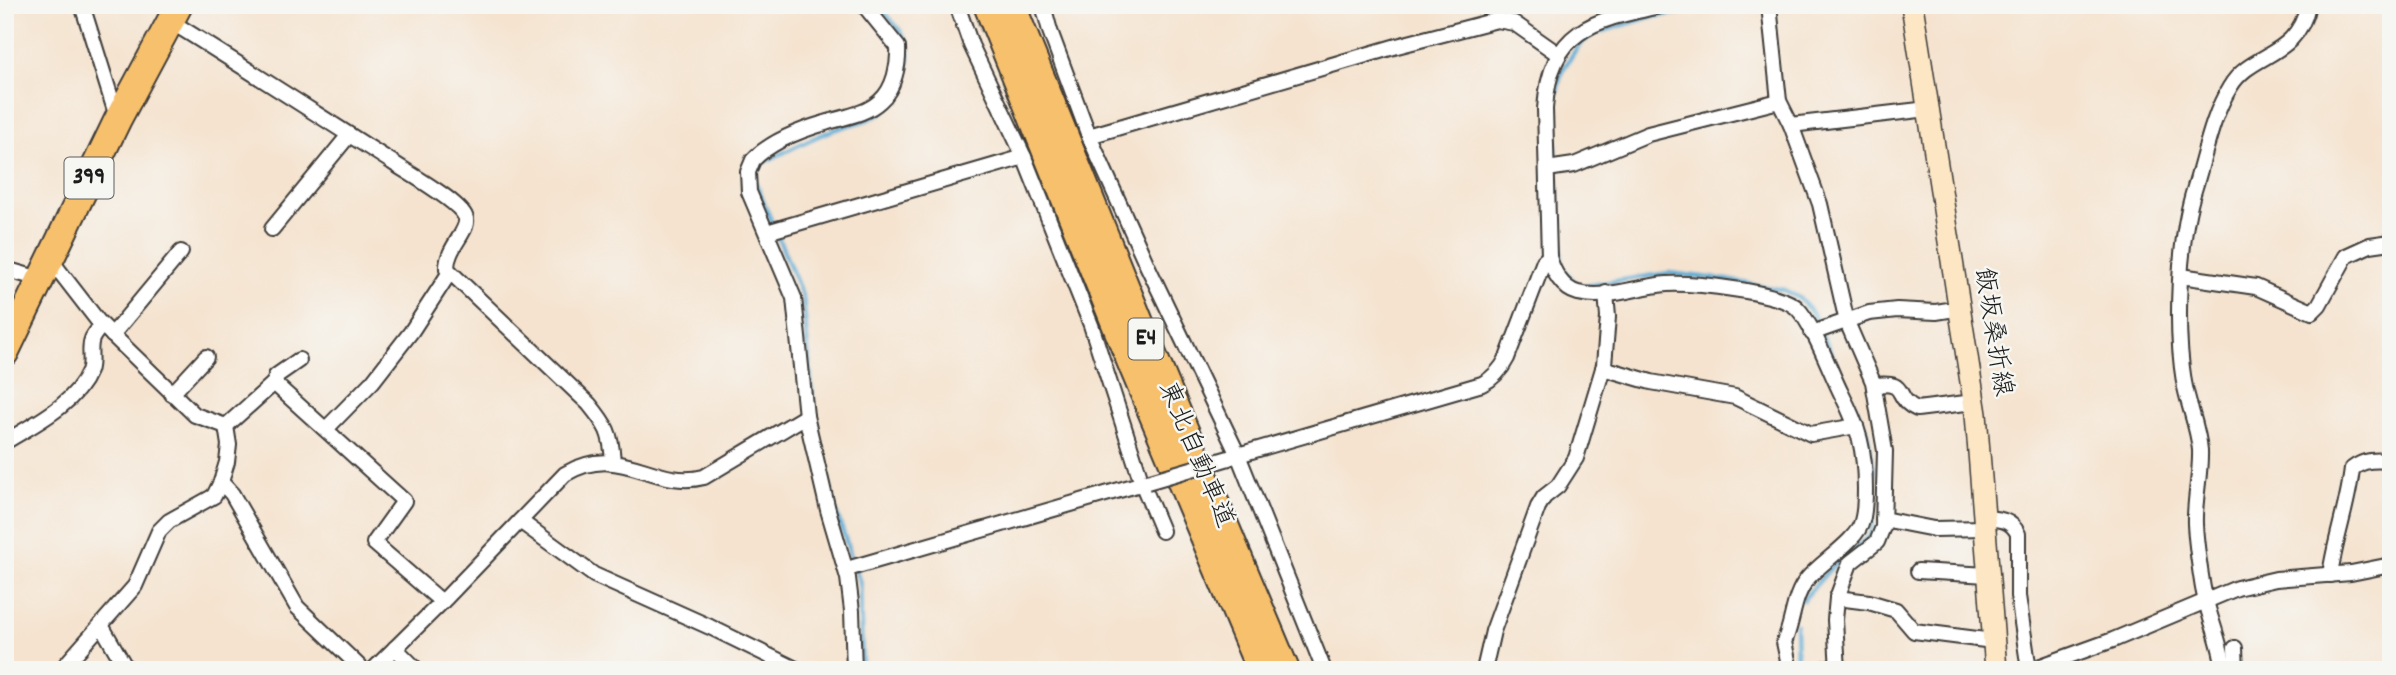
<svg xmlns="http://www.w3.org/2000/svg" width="2396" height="675" font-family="Dekko,'Klee One',sans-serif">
  <rect width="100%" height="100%" fill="#f6f6f2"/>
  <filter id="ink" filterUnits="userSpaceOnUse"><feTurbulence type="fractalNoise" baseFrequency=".0143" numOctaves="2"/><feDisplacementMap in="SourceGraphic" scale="14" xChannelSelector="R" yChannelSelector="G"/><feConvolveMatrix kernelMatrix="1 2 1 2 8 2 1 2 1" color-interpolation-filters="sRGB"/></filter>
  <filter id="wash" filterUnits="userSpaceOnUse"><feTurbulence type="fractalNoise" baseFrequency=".00686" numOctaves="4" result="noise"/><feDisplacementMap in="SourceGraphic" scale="28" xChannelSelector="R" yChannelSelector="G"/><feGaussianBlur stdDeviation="1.57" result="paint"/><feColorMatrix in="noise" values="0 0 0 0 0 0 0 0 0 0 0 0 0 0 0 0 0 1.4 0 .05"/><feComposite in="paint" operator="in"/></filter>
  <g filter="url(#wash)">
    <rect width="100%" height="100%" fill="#f5e3cf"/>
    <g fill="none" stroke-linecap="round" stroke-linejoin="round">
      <g stroke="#59acd5" stroke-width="4.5">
        <polyline points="1706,5 1678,13 1650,17 1593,34 1578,46 1562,71 1553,108 1562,267 1576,284 1584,286 1669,273 1727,280 1784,290 1799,298 1813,314 1867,432 1874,472 1873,516 1870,535 1828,571 1803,600"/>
        <polyline points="1796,625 1797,670"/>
        <path d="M862,670L860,583L835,508L823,459L813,403L803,298L755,181V172L761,164C783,153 805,141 828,132C845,125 864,123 879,114C897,104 915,62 907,43C902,29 887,17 877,5"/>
      </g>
    </g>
  </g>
  <g filter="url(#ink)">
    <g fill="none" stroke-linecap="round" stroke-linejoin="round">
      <polyline stroke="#cabbab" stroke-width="14" stroke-dasharray="14 7" stroke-linecap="butt" points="978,27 1032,7"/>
      <g stroke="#3d3a37" stroke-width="18">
        <g id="street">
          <polyline points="82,5 117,117"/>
          <polyline points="957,5 971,45 1024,157 1091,325 1142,483 1162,531"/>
          <polyline points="1043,5 1050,31 1089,136 1147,265 1238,455 1324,670"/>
          <path d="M1664,5C1596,20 1550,27 1545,109L1549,257C1553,271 1562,289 1578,293C1606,300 1639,286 1667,284C1693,283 1779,291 1797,308C1813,324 1830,371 1841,393C1859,428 1865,449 1865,489C1865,500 1865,511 1862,521C1858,540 1821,562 1808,578C1792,597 1794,621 1784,642L1790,670"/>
          <polyline points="1769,5 1779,101 1791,125 1820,204 1847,322 1873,382 1885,451 1883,527 1877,542 1850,563 1837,598 1835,620 1838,670"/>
          <path d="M170,21C244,67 318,115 392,162C408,173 457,200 465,216C472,229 446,247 447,269L589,404C607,426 611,433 613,461"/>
          <polyline points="1791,125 1928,109"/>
          <polyline points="1089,136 1397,46 1497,20 1514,23 1558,54"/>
          <polyline points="1547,169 1574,165 1648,134 1779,101"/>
          <polyline points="272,229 349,135"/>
          <polyline points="767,232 1024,157"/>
          <polyline points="50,259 98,321 195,415 226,426 274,383 404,501 374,543 442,602"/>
          <polyline points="5,269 40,279"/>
          <polyline points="2181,276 2256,287 2312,312 2319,305 2346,256 2370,245 2391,242"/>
          <polyline points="1812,333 1869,313 1897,310 1936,312 1961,308"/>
          <polyline points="112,335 181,252"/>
          <polyline points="1603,368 1651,382 1735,397 1811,434 1856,426"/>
          <polyline points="274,383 276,376 299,360"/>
          <path d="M1874,385C1911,381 1891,397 1917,409L1974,402"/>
          <polyline points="172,394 206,357"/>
          <polyline points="326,429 373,381 411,332 450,272"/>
          <path d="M5,442C34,424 75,405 89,371C93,361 88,349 92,339C94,334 99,329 102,325"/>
          <path d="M1231,457L1482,384C1494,378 1501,370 1507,358L1544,261L1549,257"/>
          <polyline points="221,482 232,494 297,607 363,670"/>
          <path d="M1984,518C1999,519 2011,519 2018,534V596L2029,670"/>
          <polyline points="1883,519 1934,529 1985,528"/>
          <polyline points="520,521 594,575 710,627 798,670"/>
          <polyline points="847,569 1147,482"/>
          <polyline points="1918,571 1988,575"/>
          <path d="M2330,575C2335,539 2348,505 2352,469C2364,459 2377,460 2391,461"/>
          <polyline points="1837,598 1869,602 1896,610 1914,631 1993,641"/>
          <polyline points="101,625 127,670"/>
          <polyline points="395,648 417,670"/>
          <polyline points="2235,648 2236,670"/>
          <polyline points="61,670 135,586 159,531 169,521 214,496 221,482 227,462 229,445 226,426"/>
          <path d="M373,670L447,597L565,474C621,441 653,490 704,477L806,416"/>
          <path d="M854,670L852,611L848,578L828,510L806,416L794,298L749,192L748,172L753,160C770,142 801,130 825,123C843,117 865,115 880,101C894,89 899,65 898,47L864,5"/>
          <polyline points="1484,670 1493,631 1538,507 1544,497 1558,486 1576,458 1604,365 1608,317 1606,293"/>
          <polyline points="1819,670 1838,665"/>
          <polyline points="2030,670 2113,640 2237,588 2276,579 2351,573 2391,565"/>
          <path d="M2224,670C2221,640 2206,612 2202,582C2199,563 2196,543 2195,524C2194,500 2201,474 2200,450C2198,427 2188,405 2184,382C2175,328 2178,240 2195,187C2205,155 2212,116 2230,87C2251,51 2297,59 2308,5"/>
        </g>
      </g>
      <g stroke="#3d3a37" stroke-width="24">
        <polyline id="secondary" points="1912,5 1976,414 1996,670"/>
      </g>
      <g stroke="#3d3a37" stroke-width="30">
        <g id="highway">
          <polyline points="987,5 1130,361 1260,670"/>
          <polyline points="1012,5 1150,347 1286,670"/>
          <polyline points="5,353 118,119 179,5"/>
        </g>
      </g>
      <use href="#street" stroke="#fff" stroke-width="14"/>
      <use href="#secondary" stroke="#fce6c4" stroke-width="21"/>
      <use href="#highway" stroke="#f7c06c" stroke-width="26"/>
      <g stroke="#3d3a37" stroke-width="18" stroke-linecap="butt">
        <polyline id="street-bridge" points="1147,482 1229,458"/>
      </g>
      <use href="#street-bridge" stroke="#fff" stroke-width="14"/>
    </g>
  </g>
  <g text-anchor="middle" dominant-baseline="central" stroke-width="5" stroke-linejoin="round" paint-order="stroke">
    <g fill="#f6f6f2" stroke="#5d5d5c" stroke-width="2">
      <rect x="64.5" y="157.5" width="49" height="41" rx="5"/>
      <rect x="1128.5" y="318.5" width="35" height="41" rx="5"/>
    </g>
    <g font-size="24" font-weight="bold" fill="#1c1c1c">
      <text x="89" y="178">399</text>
      <text x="1146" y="339">E4</text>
    </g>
    <g font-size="26" fill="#1c1c1c" stroke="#f6f6f2">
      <text transform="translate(1992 332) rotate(81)">飯坂桑折線</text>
      <text transform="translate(1195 455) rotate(67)">東北自動車道</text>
    </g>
  </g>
  <rect width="2396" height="675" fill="none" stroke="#f6f6f2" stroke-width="28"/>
</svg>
